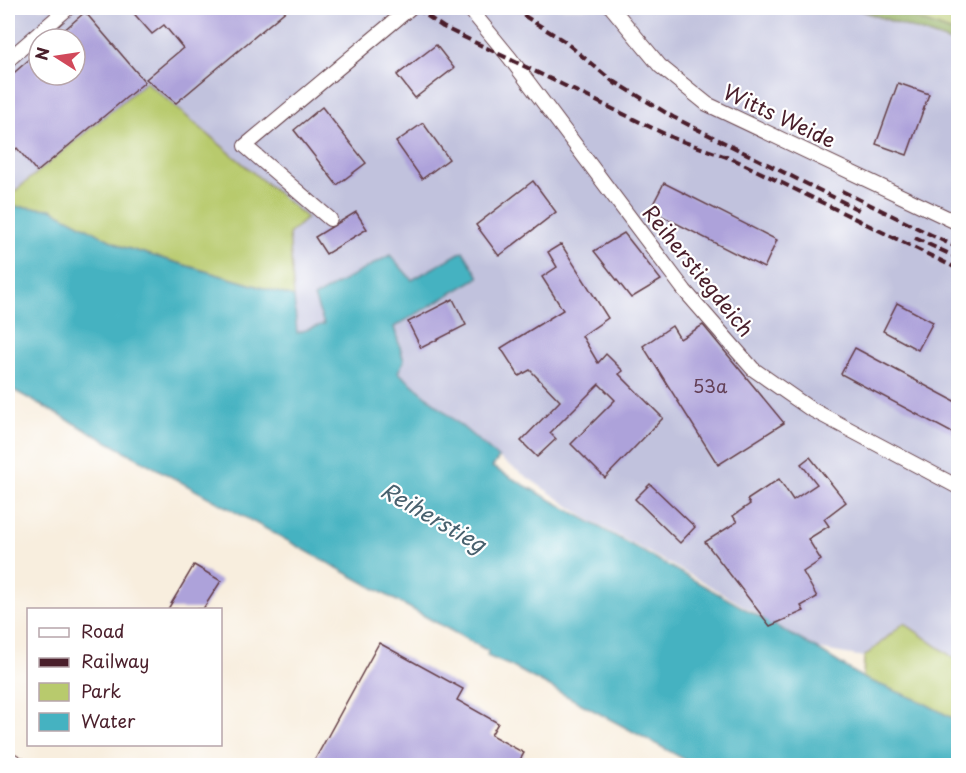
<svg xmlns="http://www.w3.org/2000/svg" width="966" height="773" font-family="'Playpen Sans',sans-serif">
  <rect width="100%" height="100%" fill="#fff"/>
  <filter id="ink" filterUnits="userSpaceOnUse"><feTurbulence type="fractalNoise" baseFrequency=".0167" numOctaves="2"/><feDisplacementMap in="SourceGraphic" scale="12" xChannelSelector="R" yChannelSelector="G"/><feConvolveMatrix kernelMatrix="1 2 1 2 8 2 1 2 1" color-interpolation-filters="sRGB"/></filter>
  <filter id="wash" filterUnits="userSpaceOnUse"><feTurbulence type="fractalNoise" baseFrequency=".008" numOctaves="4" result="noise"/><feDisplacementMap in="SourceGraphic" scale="24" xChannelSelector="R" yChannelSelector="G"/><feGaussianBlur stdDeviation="1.35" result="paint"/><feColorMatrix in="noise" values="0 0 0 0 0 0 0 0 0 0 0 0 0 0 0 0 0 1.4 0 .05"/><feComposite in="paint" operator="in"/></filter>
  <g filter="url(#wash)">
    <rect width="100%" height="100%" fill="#f8eede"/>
    <path fill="#c1c2dd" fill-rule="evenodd" d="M8,8H854L955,44L958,38V661L904,624L864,657L817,649L703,582L591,521L499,458L398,372L404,361L393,327L479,277L412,280L390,255L314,297L324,324L297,334L289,234L307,218L146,82L8,197ZM39,39H75V75H39Z"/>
    <g fill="#b8ca6d" stroke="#81744c" stroke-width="1.5">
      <polygon points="887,8 958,8 958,34"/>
      <polygon points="146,82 307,218 289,234 294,297 123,247 51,209 8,206 8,197"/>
      <polygon points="904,623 958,661 958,721 920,701 863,678 864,657"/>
    </g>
    <polygon fill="#92ae60" stroke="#6e6646" stroke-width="1.5" points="854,8 887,8 958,34 956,44"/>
    <polygon fill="#45b2c1" stroke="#486876" stroke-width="1.5" points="8,206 51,209 123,247 294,297 297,333 324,324 314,297 390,255 412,280 463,251 479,277 394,327 404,361 398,372 499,458 492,467 817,649 863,678 920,701 958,721 958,765 695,765 511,666 487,656 488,651 8,387"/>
    <g id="blocks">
      <g fill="#ada2da">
        <polygon points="129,8 289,8 176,103 146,79 183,48 164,25 152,34"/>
        <polygon points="85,12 145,82 37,172 17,148 8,157 8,78 39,51 39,75 75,75 75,39 54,39"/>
        <polygon points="436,45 454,68 415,98 397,75"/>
        <polygon points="898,83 929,94 907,155 876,144"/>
        <polygon points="322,107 366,163 337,185 294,130"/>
        <polygon points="423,123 449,159 422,179 396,142"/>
        <polygon points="533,181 556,212 499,256 476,225"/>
        <polygon points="664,183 777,240 764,268 650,210"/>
        <polygon points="356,212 367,229 326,254 315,237"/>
        <polygon points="624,233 661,280 631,298 594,251"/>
        <polygon points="561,244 608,318 582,336 598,363 606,354 623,371 619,374 663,418 605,478 571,444 615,400 599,384 550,433 556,439 537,457 521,441 560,401 530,370 519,376 501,348 563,310 542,277 557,267 548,252"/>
        <polygon points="453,299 466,325 421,348 408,322"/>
        <polygon points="897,303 933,322 918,350 883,331"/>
        <polygon points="703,325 784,423 718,465 643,346 672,326 680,339"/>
        <polygon points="855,348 958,403 958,436 841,374"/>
        <polygon points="810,457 846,502 824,519 829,526 808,539 821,560 803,572 817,597 801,606 804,611 770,626 705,542 737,522 733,516 750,504 747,500 779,479 793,500 817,484 801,464"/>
        <polygon points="650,484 695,527 680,543 635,499"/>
        <polygon points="194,565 221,581 203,609 168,609"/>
        <polygon points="379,643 463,689 457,700 498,723 491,735 524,753 517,765 312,765"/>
      </g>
    </g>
  </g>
  <g filter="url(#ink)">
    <use href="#blocks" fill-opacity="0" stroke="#643e46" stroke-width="1.5"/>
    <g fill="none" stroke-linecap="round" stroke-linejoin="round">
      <g stroke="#643e46" stroke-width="16">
        <g id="minor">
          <polyline points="469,8 510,58 685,291 753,369 809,408 958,487"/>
          <polyline points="612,8 660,66 707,104 958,223"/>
          <polyline points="8,60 68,8"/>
          <polyline points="330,219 245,146 410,8"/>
          <polyline points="8,758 22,766"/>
        </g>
      </g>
      <use href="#minor" stroke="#fff" stroke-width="14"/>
      <g stroke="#4a1f2b" stroke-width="4" stroke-dasharray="9 4.5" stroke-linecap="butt">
        <polyline points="416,8 443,27 673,138 735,160 958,269"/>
        <polyline points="512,8 564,41 617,85"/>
        <polyline points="612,80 673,117 861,211"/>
        <polyline points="842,191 958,248"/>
        <polyline points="915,238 958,258"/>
      </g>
    </g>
  </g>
  <g text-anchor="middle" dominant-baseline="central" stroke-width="4.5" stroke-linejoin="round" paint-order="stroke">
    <g font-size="18" fill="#634057">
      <text x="710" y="385">53a</text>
    </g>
    <g font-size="21" fill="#4a1f2b" stroke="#fff">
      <text transform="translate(780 115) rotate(25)">Witts Weide</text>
      <text transform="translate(699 270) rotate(51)">Reiherstiegdeich</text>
    </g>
    <g font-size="22" font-style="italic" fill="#48616e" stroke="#fff">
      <text transform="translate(434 516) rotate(30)">Reiherstieg</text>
    </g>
  </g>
  <rect width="966" height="773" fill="none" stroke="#fff" stroke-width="30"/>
  <rect x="27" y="608" width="195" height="138" fill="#ffffff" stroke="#b7a5aa" stroke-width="1.5"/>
  <rect x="39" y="628" width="30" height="9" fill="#ffffff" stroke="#b7a5aa" stroke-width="1.5"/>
  <text x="81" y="638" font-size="18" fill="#4a1f2b">Road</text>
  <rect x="39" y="658" width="30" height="9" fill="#4a1f2b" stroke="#b7a5aa" stroke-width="1.5"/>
  <text x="81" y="668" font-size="18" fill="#4a1f2b">Railway</text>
  <rect x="39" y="683" width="30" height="18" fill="#b8ca6d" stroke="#b7a5aa" stroke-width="1.5"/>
  <text x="81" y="698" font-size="18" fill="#4a1f2b">Park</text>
  <rect x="39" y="713" width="30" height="18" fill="#45b2c1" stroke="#b7a5aa" stroke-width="1.5"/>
  <text x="81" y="728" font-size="18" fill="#4a1f2b">Water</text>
  <g transform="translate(57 57) rotate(282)"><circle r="28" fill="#ffffff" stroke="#b7a5aa" stroke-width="1.5"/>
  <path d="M0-4.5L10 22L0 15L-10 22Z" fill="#d1495b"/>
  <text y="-9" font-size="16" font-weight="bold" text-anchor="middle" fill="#4a1f2b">N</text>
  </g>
</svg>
